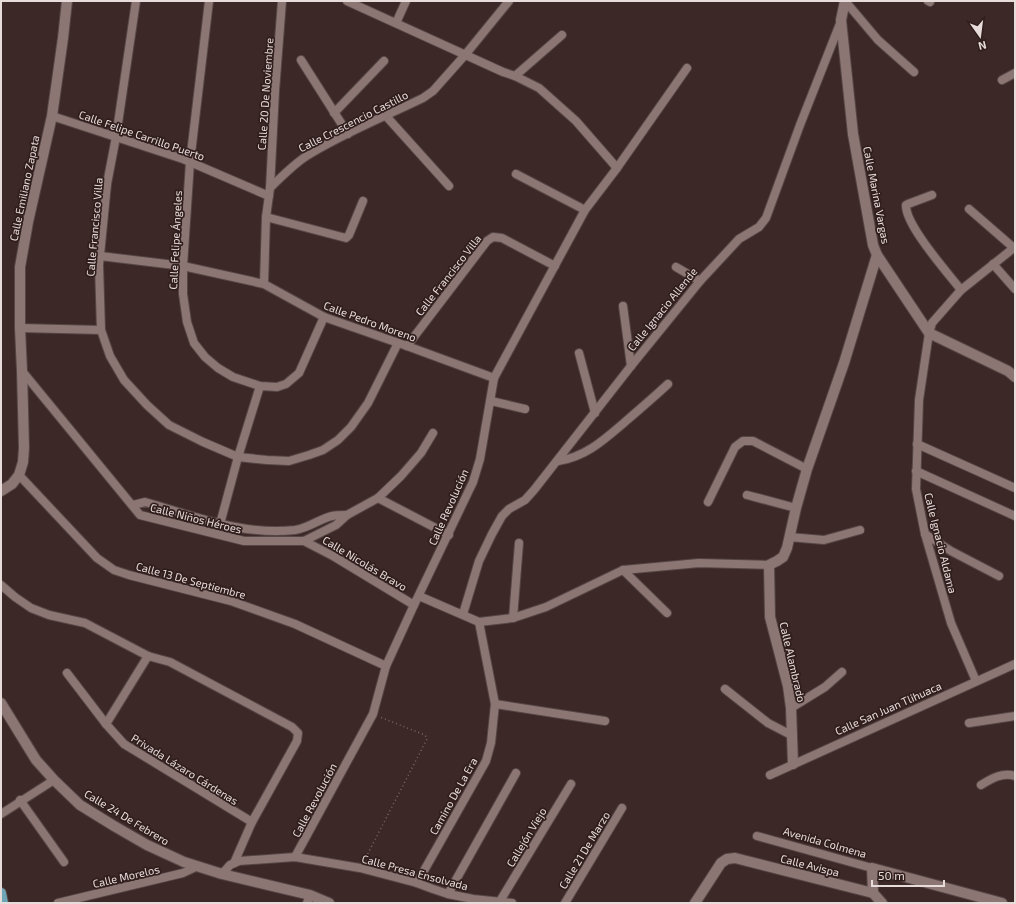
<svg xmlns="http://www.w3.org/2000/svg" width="1016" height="904" font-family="'Exo 2',sans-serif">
  <rect width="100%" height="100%" fill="#3b2827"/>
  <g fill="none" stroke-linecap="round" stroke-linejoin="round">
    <g stroke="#554645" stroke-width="10">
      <g id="minor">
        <polyline points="136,1 116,137 107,184 99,265 101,330 110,356 124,380 147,405 169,425 203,442 238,457 267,460 289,461 309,455 323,450 338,440 351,427 368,403 398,343"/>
        <polyline points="209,1 190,162 183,266 183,294 187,322 194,343 205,357 218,368 233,377 260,386 277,387 286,384 299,373 324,317"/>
        <polyline points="347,1 503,72 515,76 539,88 576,121 617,168"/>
        <polyline points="845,1 878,40 914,72"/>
        <polyline points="928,1 930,2"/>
        <polyline points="396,23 406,1"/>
        <polyline points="301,60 348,134"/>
        <polyline points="515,76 562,35"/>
        <polyline points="1002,80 1015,73"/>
        <polyline points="334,113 384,61"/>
        <polyline points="52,116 183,159 269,196"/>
        <polyline points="386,116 449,186"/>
        <polyline points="516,174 585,210"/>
        <path d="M270,188C281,177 292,166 305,157C341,134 384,117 423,98L433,91L465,55L509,1"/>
        <path d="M932,195L908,204L906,205C905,225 948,273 961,290"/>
        <polyline points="969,209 1015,249"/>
        <polyline points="266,217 346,238 349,235 363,201"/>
        <polyline points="100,256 183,266 264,284 324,317 407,346 494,378"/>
        <polyline points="993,264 1015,289"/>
        <polyline points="676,267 700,281"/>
        <polyline points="264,284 266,217 270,188 275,91 282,1"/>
        <polyline points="623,306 631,366"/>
        <polyline points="20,328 101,330"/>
        <polyline points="407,346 487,241 493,237 502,238 555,266"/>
        <polyline points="579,353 595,413"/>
        <polyline points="22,371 140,515 244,541 304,541 336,525 347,515 378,498 401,476 421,453 433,433"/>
        <polyline points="491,401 525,409"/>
        <polyline points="917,444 1015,488"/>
        <path d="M558,461C586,457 605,439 626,421C640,409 654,397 668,384"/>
        <polyline points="916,471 1015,516"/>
        <polyline points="19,475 97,558 114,570 129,575 231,601 295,624 386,666"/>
        <polyline points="747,495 796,508"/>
        <polyline points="378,498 449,535"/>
        <polyline points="708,502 735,447 743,441 753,441 807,469"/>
        <path d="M133,505L145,502C194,516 243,536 295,530C309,528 319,519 332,516C337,515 343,515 347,515"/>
        <polyline points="220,524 238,457 260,386"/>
        <polyline points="925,534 951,551 999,576"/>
        <polyline points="789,537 824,540 860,530"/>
        <polyline points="304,541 333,556 414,605"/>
        <polyline points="623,570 667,613"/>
        <polyline points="1,585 15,597 31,608 49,615 85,623 148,656 170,662 292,727 298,733 297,741 252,822 234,863"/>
        <polyline points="419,596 479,622"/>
        <polyline points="463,614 479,561 492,534 502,516 509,509 525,500 534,490 631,366 700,281 739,239 759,227 766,218 800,125 841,21"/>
        <polyline points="513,618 519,543"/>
        <polyline points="479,622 513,618 546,607 623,570 699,563 769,565"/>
        <polyline points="67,673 106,724 124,744 252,822"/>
        <polyline points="976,681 951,623 925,534 916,489 919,400 929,333 932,323 961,290 1015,247"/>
        <polyline points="725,689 768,723 793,736"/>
        <polyline points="495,704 605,721"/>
        <polyline points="791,708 825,687 842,672"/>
        <polyline points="969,723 1015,716"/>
        <polyline points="106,724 148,656"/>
        <polyline points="770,775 1015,664"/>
        <path d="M981,785C991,779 1002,772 1015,776"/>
        <polyline points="20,800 64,862"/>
        <polyline points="1,814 54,780"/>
        <polyline points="757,836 872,868"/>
        <polyline points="295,857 373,714 386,666 414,605 473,482 480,459 494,378 585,210 617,168 687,68"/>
        <polyline points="222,874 230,865 239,861 295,857 360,868 417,883 433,889 448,894 473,899 512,903"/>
        <polyline points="417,883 486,761 491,743 495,704 479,622"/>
        <polyline points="448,894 516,773"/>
        <polyline points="500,901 571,784"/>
        <polyline points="58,903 183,873 198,866"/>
        <polyline points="307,903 310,895"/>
        <polyline points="565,903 622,808"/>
      </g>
    </g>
    <g stroke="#554645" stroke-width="12">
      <g id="tertiary">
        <polyline points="845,1 841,20 853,134 873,245 877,255 929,333 1008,371 1015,377"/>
        <polyline points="1,491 12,484 19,475 23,462 24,448 22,371 20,328 20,267 28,222 52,116 63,38 67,1"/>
        <polyline points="1,703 36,760 54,780 80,805 114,826 147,845 184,862 222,874 310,895 329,903"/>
        <polyline points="793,764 791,708 788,686 770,617 769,565 777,561 783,557 787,548 796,508 807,469 844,363 877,255"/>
        <polyline points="873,893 872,868 1002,903"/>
        <polyline points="695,903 721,863 727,859 735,858 873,893 882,903"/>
      </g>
    </g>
    <g stroke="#554645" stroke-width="12">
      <polyline id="primary" points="1,893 3,903"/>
    </g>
    <polyline stroke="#796867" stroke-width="1.5" stroke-dasharray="1 3" stroke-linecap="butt" points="364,861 427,739 425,735 380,717"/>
    <use href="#minor" stroke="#8c7674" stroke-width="8"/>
    <use href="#tertiary" stroke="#8c7674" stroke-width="10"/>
    <use href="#primary" stroke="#6fa6b7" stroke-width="10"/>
  </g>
  <g text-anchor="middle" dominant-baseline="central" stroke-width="3.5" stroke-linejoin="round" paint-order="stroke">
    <g font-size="11" fill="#e8dcdb" stroke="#301e1d">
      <text transform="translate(265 94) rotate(-86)">Calle 20 De Noviembre</text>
      <text transform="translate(353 121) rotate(-27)">Calle Crescencio Castillo</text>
      <text transform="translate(142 135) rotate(19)">Calle Felipe Carrillo Puerto</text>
      <text transform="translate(24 188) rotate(-78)">Calle Emiliano Zapata</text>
      <text transform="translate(877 195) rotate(79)">Calle Marina Vargas</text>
      <text transform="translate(94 227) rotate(-85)">Calle Francisco Villa</text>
      <text transform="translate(175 240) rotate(-87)">Calle Felipe Ángeles</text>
      <text transform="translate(448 275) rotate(-52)">Calle Francisco Villa</text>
      <text transform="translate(662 309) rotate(-51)">Calle Ignacio Allende</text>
      <text transform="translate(370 321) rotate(20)">Calle Pedro Moreno</text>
      <text transform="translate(448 507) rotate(-66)">Calle Revolución</text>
      <text transform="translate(196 518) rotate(14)">Calle Niños Héroes</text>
      <text transform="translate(941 543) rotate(76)">Calle Ignacio Aldama</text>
      <text transform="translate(365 563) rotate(31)">Calle Nicolás Bravo</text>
      <text transform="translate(191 580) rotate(15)">Calle 13 De Septiembre</text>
      <text transform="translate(793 662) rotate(77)">Calle Alambrado</text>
      <text transform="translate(888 708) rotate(-24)">Calle San Juan Tlihuaca</text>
      <text transform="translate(185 769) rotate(32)">Privada Lázaro Cárdenas</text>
      <text transform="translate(453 796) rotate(-61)">Camino De La Era</text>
      <text transform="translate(314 800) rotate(-62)">Calle Revolución</text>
      <text transform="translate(127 817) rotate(31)">Calle 24 De Febrero</text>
      <text transform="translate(526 837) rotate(-59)">Callejón Viejo</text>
      <text transform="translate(825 842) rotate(16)">Avenida Colmena</text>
      <text transform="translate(584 850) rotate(-59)">Calle 21 De Marzo</text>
      <text transform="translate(810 865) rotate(14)">Calle Avispa</text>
      <text transform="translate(415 872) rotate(15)">Calle Presa Ensolvada</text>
      <text transform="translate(126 876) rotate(-13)">Calle Morelos</text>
    </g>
  </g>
  <rect width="1016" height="904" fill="none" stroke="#e8dcdb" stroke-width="4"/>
  <g transform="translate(980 36) rotate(166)" stroke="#301e1d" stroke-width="3" paint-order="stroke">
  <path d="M0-3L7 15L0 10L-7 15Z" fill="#e8dcdb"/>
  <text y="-6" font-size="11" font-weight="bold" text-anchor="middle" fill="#e8dcdb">N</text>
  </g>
  <path d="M872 880v6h72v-6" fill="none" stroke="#e8dcdb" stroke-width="2"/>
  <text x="878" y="880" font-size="12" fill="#e8dcdb" stroke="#301e1d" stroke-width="3" paint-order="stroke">50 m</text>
</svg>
